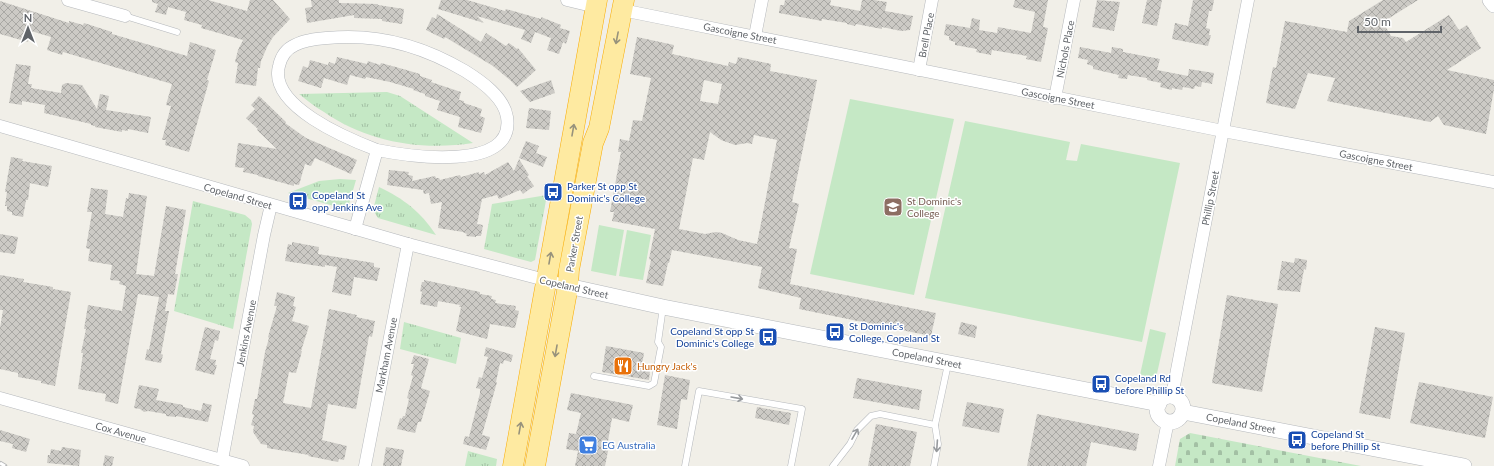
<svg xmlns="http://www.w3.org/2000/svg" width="1494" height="466" font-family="Lato,sans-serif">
  <defs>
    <pattern id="grass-tufts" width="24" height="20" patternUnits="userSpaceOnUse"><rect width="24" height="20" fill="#c5e8c5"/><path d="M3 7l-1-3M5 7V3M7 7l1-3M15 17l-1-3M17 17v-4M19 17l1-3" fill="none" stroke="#a3c0a4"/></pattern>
    <pattern id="cemetery-stones" width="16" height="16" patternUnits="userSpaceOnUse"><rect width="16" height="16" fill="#c5e8c5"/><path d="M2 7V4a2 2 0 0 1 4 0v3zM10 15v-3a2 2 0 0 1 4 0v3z" fill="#a3c0a4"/></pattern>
    <pattern id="building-cross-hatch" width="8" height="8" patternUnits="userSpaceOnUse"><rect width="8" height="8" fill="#cccac5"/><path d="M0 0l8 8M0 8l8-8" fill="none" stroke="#a9a8a4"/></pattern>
  </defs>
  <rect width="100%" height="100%" fill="#f1efe8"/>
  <g fill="url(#grass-tufts)">
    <path d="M387,92L400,96L473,143C421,151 367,142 324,112C315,107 307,100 299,94Z"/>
    <polygon points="340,179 356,180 349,204 341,208 288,193 319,181"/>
    <path d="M379,187C404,199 420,211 436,235L378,218L373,210Z"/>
    <polygon points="547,195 535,260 531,262 484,249 492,204"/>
    <polygon points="193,201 245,215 251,220 252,224 233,329 174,311"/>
    <polygon points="404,322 461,338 456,364 400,349"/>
    <polygon points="468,451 497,459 496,466 465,466"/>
  </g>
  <polygon fill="url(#cemetery-stones)" points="1190,433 1361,466 1175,466 1180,439"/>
  <g fill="#c5e8c5">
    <polygon points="850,99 954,119 914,295 810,274"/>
    <polygon points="965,121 1070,142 1066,160 1077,161 1081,144 1180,163 1142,342 925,298"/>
    <polygon points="599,225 624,230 616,276 591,271"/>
    <polygon points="627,230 651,235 643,280 619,276"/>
    <polygon points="1150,329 1166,333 1156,378 1140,375"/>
  </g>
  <g fill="url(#building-cross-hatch)" fill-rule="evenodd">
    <polygon points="152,0 208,0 247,11 250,0 273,0 290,19 273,37 268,45 261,61 260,68 258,68 256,86 235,83 238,63 235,62 238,50 243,40 201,28 202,25 184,20 186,12 168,7 166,15 155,12 158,4 152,2"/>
    <polygon points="311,0 339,0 339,3 378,4 378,5 404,9 402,24 382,21 382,19 354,18 354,15 307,23 305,8 312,7"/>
    <polygon points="441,0 467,0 505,11 506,9 541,19 541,17 561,25 560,28 570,31 566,44 563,42 559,54 547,50 551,38 535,32 531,43 521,39 525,30 477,16 484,23 438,9"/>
    <polygon points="785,0 831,0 830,5 860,11 862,0 874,0 887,2 885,11 913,16 910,30 901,31 882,27 882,29 856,24 855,26 847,24 847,23 828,20 822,19 822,21 779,13 780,5 784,5"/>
    <polygon points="1015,0 1048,0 1043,27 1048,28 1041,62 1026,59 1027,56 992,50 991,55 976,52 977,49 955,45 955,42 949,40 949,36 944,35 946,24 970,28 972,18 980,20 979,30 997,33 998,27 1031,33 1035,12 1013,7"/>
    <polygon points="1097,0 1120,2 1114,31 1092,27"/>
    <polygon points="1147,0 1162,0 1157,26 1142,23"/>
    <polygon points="1193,0 1214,0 1212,11 1209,11 1206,28 1210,29 1209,35 1211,35 1208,46 1172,39 1175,23 1188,26"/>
    <polygon points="1383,0 1418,0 1383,22 1391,36 1403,38 1406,42 1449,15 1459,30 1467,25 1481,48 1447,70 1494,80 1494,89 1486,134 1444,125 1438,116 1430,122 1327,101 1335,78 1308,73 1295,109 1266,103 1273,67 1276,68 1285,21 1347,32 1349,21"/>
    <polygon points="0,1 69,23 69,21 83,25 84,23 112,32 112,34 187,56 190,42 216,50 207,80 209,81 189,152 165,145 166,140 162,140 171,106 166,105 172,84 63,52 62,55 47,50 51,37 31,31 28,42 0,34"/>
    <polygon points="437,14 481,42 486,33 506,46 509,43 517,49 518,48 536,70 517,87 510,80 493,66 445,37 444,39 426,30 432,17 436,19"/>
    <path d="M637,37L674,45L672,54L728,66L729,62L736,64L738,57L771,64L770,71L817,80L792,202L799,204L789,248L797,249L790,284L936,313L931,336L799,309L801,298L758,288L762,267L672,250L669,263H668L663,286L646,283L651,260L649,259L655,229L612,221L614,212H610L621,152H618L620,139L629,141L633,120L642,121L651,78L630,74ZM704,80L722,84L718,104L700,101ZM710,132L721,140L735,145L747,143L752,144L754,135L777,140L757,244L738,240L722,233L716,232L705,234L679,229L693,158L704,160Z"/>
    <polygon points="1080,47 1111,53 1112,47 1123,49 1123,52 1160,59 1157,70 1188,76 1189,69 1214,73 1212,84 1202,82 1201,87 1195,86 1194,89 1183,87 1182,90 1172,88 1172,90 1160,87 1161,83 1147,80 1147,78 1128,75 1127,79 1118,78 1119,75 1093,69 1093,66 1087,64 1088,60 1078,58"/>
    <polygon points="337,57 367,64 368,61 380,65 381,63 403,69 420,74 420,76 432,80 431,82 461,92 459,100 464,101 464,103 482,109 480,116 485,118 481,133 458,127 460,117 437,110 440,101 425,96 425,94 413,90 414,89 390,82 366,77 365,79 350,75 347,85 324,78 321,88 298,81 303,66 308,68 310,60 328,65 329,62 335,64"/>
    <polygon points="16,64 31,66 28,84 32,84 31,88 61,93 62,85 66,83 82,85 97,109 100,94 109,96 106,110 151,117 148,133 128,129 128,131 122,130 122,132 95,127 95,126 91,125 91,124 44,113 45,105 22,101 22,105 9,103"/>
    <polygon points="551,80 555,93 530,102 520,91"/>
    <polygon points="259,96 286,122 285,123 306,138 357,160 351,174 315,158 311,166 305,164 299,185 294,184 294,186 258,176 258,175 243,172 244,168 235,167 238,143 277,149 257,130 258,129 246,118 255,109 251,105"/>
    <polygon points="529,108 551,111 549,130 526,128"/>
    <polygon points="526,141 539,146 536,153 547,157 543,167 519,158"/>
    <polygon points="11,157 23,159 22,161 52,166 48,187 30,183 28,200 26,200 23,217 12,215 12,212 7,211 7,206 5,206 7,192 5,192"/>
    <polygon points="519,159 529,175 527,176 534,186 523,194 520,190 499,199 497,195 482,199 477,224 483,225 481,236 476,236 476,237 466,236 467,234 463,232 438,228 442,202 431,204 429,193 424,194 423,190 387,185 389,170 409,172 408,175 413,176 412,181 435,176 436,178 439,178 440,180 460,175 461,177 479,172 479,174 484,172 485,175 508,162 514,171"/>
    <polygon points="91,188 108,190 105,214 123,217 126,198 128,199 129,193 147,196 136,274 154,276 166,206 186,210 175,274 178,274 174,295 168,294 165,311 169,311 161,354 163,355 161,363 145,360 147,349 149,350 159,297 138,294 118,404 105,401 106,394 78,389 83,353 81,353 86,329 84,329 88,305 122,311 126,286 119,284 120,281 110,280 112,265 88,261 90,249 86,248 92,212 87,212"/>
    <polygon points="0,234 18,237 15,254 0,252"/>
    <polygon points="292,242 319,247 318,254 374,263 374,267 380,268 377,281 354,277 351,296 332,292 337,267 325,265 325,267 285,261 288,244 292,245"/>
    <polygon points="1295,258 1307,260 1306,270 1304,269 1300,292 1277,290 1282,261 1294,263"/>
    <polygon points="0,275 24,279 23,282 53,287 53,289 71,292 55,386 41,383 41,381 18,377 18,373 0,369 0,328 3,310 0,310"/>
    <polygon points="424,280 480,292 480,294 492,296 491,299 496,300 495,303 516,306 515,310 519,311 515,328 490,324 487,339 456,331 461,307 459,307 460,305 438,301 437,307 420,304 422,292 420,291 422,282 424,282"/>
    <polygon points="277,292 295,297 293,306 296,307 292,321 309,326 301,351 302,351 296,373 289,372 283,403 311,408 329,309 357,315 356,317 375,321 372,337 369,336 356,409 328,404 322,440 347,446 344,460 339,459 338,462 308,456 309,455 267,448 267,445 261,444 253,432 254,426 251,425 254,415 252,414 255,399 257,399 265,352 269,338 268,337 277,306 274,306"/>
    <polygon points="1227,295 1278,304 1262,392 1212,383"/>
    <polygon points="961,322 977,326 975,338 958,334"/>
    <polygon points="205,327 220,331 218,341 215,340 210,359 216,360 215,365 217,365 214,375 195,370"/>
    <polygon points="1375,327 1405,333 1390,419 1359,413"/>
    <polygon points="606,346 644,353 641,370 650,371 649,380 602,372"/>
    <polygon points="486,347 513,355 511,362 504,360 503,364 500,363 496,382 497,382 482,435 490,437 486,450 463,444 465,436 469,437 480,393 480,389 476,388 479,377 482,378 488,357 484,356"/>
    <polygon points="414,355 429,359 421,388 430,391 421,422 418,422 415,433 397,429 400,418 402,419 403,416 405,416 409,399 407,398 413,376 411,375 414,364 411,364"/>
    <polygon points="665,375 690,380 687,400 681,399 677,429 657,425"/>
    <polygon points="857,378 922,390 919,410 853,398"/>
    <polygon points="1419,382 1493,397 1485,438 1410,423"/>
    <polygon points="139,385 159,389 156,400 183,405 183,407 201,411 203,403 212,405 208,422 176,416 176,417 166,416 166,414 148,411 144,412 140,409 134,408"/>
    <polygon points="571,393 633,405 629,422 612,418 608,441 610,441 605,466 575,466 578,451 566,449 569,433 576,434 581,413 567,410"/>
    <polygon points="967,402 1004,409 999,433 962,426"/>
    <polygon points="757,407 791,413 789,425 755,418"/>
    <polygon points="1037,414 1139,434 1136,451 1091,442 1086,466 1027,466"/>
    <polygon points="876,424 917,432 910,466 868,466"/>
    <polygon points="0,430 30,439 26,452 12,448 13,444 0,441"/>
    <polygon points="62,447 81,450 79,466 47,463 48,455 50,455 51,449 61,451"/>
    <polygon points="386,447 404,450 401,466 383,466"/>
    <polygon points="105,455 114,457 112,466 103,466"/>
  </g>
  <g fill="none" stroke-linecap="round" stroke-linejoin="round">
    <g stroke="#b5b8bc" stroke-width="7">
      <g id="service">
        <polyline points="125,16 177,32"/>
        <polyline points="594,376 649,386 654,383 661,347 658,342 663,307"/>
        <polyline points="685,466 699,391 802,409 791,466"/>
        <polyline points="833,466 850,444 857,430 871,416 880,414 935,425"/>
        <polyline points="934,466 938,444 935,425 948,364"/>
      </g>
    </g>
    <g stroke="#b5b8bc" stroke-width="13">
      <g id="minor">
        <polyline points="68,0 125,16"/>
        <polyline points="567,0 596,7"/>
        <polyline points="622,10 1223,131 1494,182"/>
        <polyline points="755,36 762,0"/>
        <polyline points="919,70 932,0"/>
        <polyline points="1055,98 1074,0"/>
        <polyline points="0,126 408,244 568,286"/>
        <path d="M355,229L377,150C348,139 268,106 279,66C281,57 286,49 295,45C304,40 316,39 327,38C376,33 423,46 465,71C481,81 504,97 507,117C516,173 407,156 377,150"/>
        <polyline points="1172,396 1248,0"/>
        <polyline points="0,398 243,466"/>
        <polyline points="222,460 264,235 271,205"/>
        <polyline points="365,466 408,244"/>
        <polyline points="1159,466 1168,421"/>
      </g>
    </g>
    <g stroke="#b5b8bc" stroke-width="16">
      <g id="tertiary">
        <polyline points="1490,0 1494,5"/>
        <polyline points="568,286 663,307 1159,404"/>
        <circle cx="1170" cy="409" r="13"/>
        <polyline points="1183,412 1464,466"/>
      </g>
    </g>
    <g stroke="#f9ab00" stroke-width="21">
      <g id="trunk">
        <polyline points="513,466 597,0"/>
        <polyline points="535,466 568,286 569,270 593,143 599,128 624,0"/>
      </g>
    </g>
    <use href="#service" stroke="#fff" stroke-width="6"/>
    <use href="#minor" stroke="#fff" stroke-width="12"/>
    <use href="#tertiary" stroke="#fff" stroke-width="15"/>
    <use href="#trunk" stroke="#feeaa1" stroke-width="20"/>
    <g stroke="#b6b7b8" stroke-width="4.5">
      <polyline id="rail" points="0,463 5,466"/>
    </g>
    <use href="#rail" stroke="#fff" stroke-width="3" stroke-dasharray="9" stroke-linecap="butt"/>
  </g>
  <defs><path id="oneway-shaft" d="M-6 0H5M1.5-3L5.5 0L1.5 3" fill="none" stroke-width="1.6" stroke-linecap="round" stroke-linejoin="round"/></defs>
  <g stroke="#97927c">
    <use href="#oneway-shaft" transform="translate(617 38) rotate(101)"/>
    <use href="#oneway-shaft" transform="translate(573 130) rotate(-80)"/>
    <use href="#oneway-shaft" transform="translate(550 258) rotate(-80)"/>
    <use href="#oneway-shaft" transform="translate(556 351) rotate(100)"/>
    <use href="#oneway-shaft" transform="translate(520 428) rotate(-80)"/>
  </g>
  <g stroke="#979a9d">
    <use href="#oneway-shaft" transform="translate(737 398) rotate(10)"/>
    <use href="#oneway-shaft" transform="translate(855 434) rotate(-60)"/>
    <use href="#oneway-shaft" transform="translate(937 446) rotate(94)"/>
  </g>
  <defs>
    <g id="bus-square" transform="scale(1)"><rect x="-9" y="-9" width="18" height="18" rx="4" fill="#1a4fb4" stroke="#fff"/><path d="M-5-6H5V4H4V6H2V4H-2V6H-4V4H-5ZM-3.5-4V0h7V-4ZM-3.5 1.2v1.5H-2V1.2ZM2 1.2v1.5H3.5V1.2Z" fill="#fff"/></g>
    <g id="school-square" transform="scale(1)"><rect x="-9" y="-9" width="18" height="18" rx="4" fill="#8d6e63" stroke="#fff"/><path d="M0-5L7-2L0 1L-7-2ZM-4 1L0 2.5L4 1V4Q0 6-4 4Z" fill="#fff"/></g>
    <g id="restaurant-square" transform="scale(1)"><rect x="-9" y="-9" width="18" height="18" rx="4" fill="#e8710a" stroke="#fff"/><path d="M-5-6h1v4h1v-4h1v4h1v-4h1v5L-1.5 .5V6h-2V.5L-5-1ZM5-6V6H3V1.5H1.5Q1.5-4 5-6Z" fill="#fff"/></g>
    <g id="supermarket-square" transform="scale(1)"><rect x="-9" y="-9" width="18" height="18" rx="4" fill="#3f7fe0" stroke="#fff"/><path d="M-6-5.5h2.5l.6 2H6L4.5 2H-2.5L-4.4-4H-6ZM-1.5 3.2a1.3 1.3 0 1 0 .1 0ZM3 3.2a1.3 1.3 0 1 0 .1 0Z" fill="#fff"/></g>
  </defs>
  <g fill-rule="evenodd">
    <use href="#bus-square" x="553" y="192"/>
    <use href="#bus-square" x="298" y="201"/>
    <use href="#school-square" x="893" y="207"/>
    <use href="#bus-square" x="835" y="332"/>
    <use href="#bus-square" x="768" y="337"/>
    <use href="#restaurant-square" x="623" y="366"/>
    <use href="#bus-square" x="1101" y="384"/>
    <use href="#bus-square" x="1297" y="440"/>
    <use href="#supermarket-square" x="588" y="445"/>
  </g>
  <g text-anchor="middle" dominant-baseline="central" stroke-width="3" stroke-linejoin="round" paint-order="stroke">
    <g font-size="10" fill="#5f6368" stroke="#fff">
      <text transform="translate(740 33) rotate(11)">Gascoigne Street</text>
      <text transform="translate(926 35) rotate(-79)">Brell Place</text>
      <text transform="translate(1065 49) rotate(-79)">Nichols Place</text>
      <text transform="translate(1058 98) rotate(11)">Gascoigne Street</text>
      <text transform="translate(1376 160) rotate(11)">Gascoigne Street</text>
      <text transform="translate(238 196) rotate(16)">Copeland Street</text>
      <text transform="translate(1210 198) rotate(-79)">Phillip Street</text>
      <text transform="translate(574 244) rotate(-80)">Parker Street</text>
      <text transform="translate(574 287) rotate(13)">Copeland Street</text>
      <text transform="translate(246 333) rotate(-79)">Jenkins Avenue</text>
      <text transform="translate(386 355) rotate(-79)">Markham Avenue</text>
      <text transform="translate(927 358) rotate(11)">Copeland Street</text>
      <text transform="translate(1241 423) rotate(11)">Copeland Street</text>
      <text transform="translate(121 432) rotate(16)">Cox Avenue</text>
    </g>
    <g font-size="10" fill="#164399" stroke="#fff" text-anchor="start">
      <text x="567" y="186">Parker St opp St<tspan x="567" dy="12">Dominic's College</tspan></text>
      <text x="312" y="195">Copeland St<tspan x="312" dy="12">opp Jenkins Ave</tspan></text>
      <text x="849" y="326">St Dominic's<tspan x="849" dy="12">College, Copeland St</tspan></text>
      <text x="754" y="331" text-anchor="end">Copeland St opp St<tspan x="754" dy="12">Dominic's College</tspan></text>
      <text x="1115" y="378">Copeland Rd<tspan x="1115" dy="12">before Phillip St</tspan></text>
      <text x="1311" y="434">Copeland St<tspan x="1311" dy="12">before Phillip St</tspan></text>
    </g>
    <g font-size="10" fill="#785e54" stroke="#fff" text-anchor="start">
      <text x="907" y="201">St Dominic's<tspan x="907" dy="12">College</tspan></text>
    </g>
    <g font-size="10" fill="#c56008" stroke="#fff" text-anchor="start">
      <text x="637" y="366">Hungry Jack's</text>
    </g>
    <g font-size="10" fill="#366cbe" stroke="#fff" text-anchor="start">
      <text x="602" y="445">EG Australia</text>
    </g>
  </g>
  <g transform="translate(28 28)" stroke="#ffffff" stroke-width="3" paint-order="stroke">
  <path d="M0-3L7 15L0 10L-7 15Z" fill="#5f6368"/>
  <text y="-6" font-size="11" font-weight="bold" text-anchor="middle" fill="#5f6368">N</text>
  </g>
  <path d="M1358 26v6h83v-6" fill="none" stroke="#5f6368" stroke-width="2"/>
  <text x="1364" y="26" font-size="12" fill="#5f6368" stroke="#ffffff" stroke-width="3" paint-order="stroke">50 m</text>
</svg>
